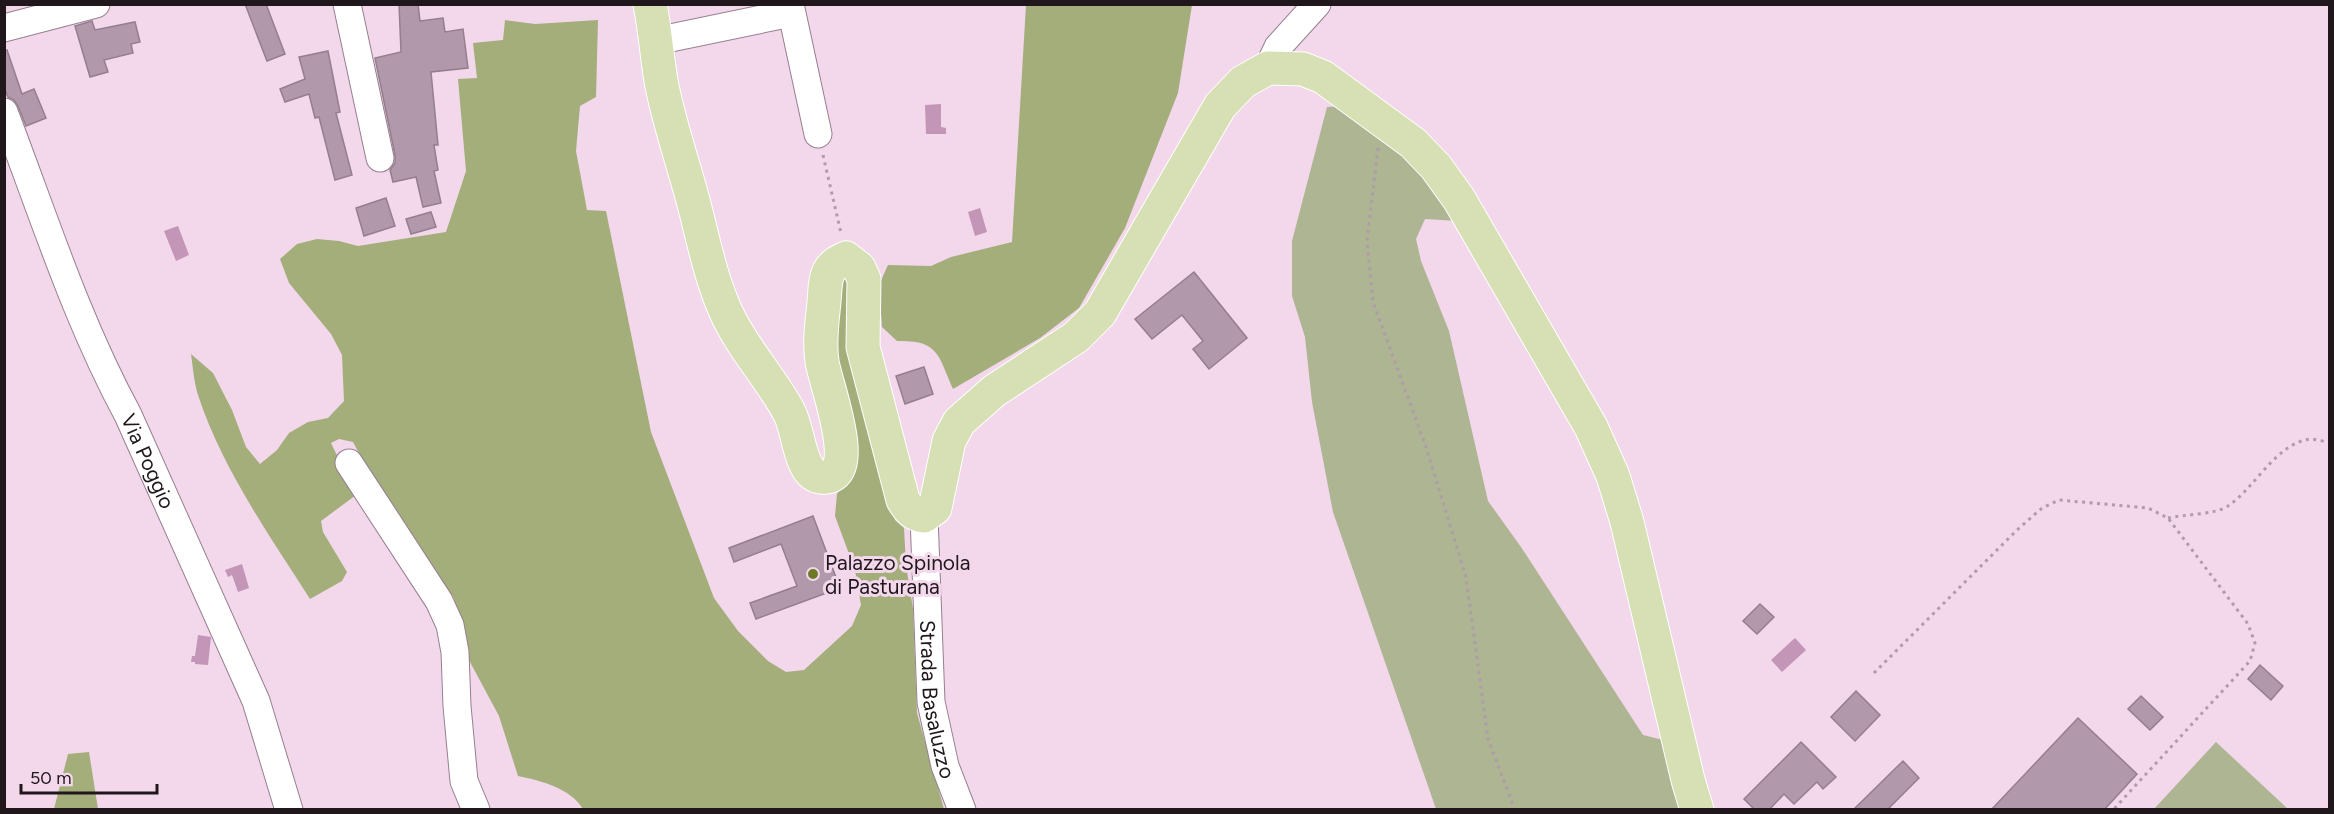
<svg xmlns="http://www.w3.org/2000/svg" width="2334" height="814" font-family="Figtree,sans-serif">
  <rect width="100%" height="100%" fill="#f2d8ea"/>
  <g fill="#adb592">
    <polygon points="1343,106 1409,157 1458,221 1425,219 1416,239 1421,261 1449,331 1488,501 1521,547 1643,735 1663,740 1688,809 1436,809 1333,512 1312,402 1305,337 1292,296 1292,241 1327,107"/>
    <polygon points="2216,742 2288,809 2154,809"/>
  </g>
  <g fill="#a4ae7b">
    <path d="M1026,5H1192L1178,93L1125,228L1079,308L1040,338L953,389C938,355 939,340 897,341L882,327L879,285L888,265L931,266L951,257L1012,242Z"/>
    <path d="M505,20L535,24L598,20L596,97L580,106L576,151L587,210L606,211L651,432L714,598L738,631L768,661L786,672L804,670L852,626L861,605L855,570L835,516L837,494L851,468L835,363L834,283L848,274L865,402L895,520L904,528L906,565L913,609L917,713L944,809H583C570,788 542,781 518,776L499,716L470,662L454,598L373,480L353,442L339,439L331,443L356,495L321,521L323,532L347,572L342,581L310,599C269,535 222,468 198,395C194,382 193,368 191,354L213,373L232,410L246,447L260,464L277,450L289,433L308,422L328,418L344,401L342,355L331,334L289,283L280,259L297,244L317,239L339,241L358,246L446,232L466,171L458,79L477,78L473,43L503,40Z"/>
    <polygon points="89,752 98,809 54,809 68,754"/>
  </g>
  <g fill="#c395b6">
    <polygon points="941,104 941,127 946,128 946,134 926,134 925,105"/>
    <polygon points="980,208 987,232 975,236 968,212"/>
    <polygon points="178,226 189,255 176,261 164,231"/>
    <polygon points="242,564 249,588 238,592 232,575 228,577 225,570"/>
    <polygon points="198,635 211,637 208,665 195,664 195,662 191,662 192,656 195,656"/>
    <polygon points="1795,638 1806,650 1782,672 1771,660"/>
  </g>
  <g fill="#b198aa" stroke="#957e8e" stroke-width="1.5">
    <polygon points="245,4 266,4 285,54 267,61"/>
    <polygon points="399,4 418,4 420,21 443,18 445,32 463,29 468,68 431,72 438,145 434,145 438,170 434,171 441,203 423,207 416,177 393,182 390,170 395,163 395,155 375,58 401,52"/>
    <polygon points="92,21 95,30 135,22 140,42 131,44 133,53 104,60 108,72 90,77 75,26"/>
    <polygon points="7,50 22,94 34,89 46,118 26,126 18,106 14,100 8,97 4,88 4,51"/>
    <polygon points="328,51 340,112 336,113 352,175 335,180 319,117 315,118 309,94 285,102 280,89 305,79 299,57"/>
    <polygon points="386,198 395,226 364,236 356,208"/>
    <polygon points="431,212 436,227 411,234 406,219"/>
    <polygon points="1194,272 1247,338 1209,369 1193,349 1203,341 1182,315 1152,339 1135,319"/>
    <polygon points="924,367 933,394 905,404 896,376"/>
    <polygon points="813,516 840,588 756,619 750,603 797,586 781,544 734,562 729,548"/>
    <polygon points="1760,604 1774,617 1757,634 1743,621"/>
    <polygon points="2260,665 2283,686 2271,700 2248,679"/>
    <polygon points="1856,691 1880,715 1855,741 1831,717"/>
    <polygon points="2141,696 2163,717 2150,730 2128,709"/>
    <polygon points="2078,718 2137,774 2104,810 1991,810"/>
    <polygon points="1801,742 1836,777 1823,789 1817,782 1794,804 1784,794 1769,810 1755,810 1744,799"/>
    <polygon points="1903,761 1919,778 1887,810 1853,810"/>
  </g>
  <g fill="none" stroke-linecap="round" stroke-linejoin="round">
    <g stroke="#977f90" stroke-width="29">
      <g id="minor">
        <polyline points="347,4 380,158"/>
        <polyline points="790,4 818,134"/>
        <polyline points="4,28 96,4"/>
        <polyline points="656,41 791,13"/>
        <polyline points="1268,68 1278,47 1317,4"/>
        <path id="s1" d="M4,112C43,214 76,319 128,415L256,701L289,810"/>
        <polyline points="349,463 439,601 450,625 455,652 457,706 464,781 476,810"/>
        <path id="s2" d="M924,516L931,702L945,766L962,810"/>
      </g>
    </g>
    <g stroke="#fff" stroke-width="35">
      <path id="major" d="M650,4C655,30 657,56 661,81C669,124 684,165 695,208C704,243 711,279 726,312C742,348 771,378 789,412C799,429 799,475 821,477C865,482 824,381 822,361C819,342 822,322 824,302C826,281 823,267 846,258L859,268L864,279L863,347L903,500C909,510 913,514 924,516L935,508L949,441L959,422L994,391L1076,337L1100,313L1220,106L1243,82L1268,68L1303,69L1323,77L1413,143L1436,167L1459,199L1591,427L1613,476L1627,522L1688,780L1697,810"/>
    </g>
    <g stroke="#b09ba9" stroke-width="3" stroke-dasharray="3 4.5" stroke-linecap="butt">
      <polyline points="1378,148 1367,241 1373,302 1426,447 1466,577 1488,739 1515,810"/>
      <polyline points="823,155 841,233"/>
      <path d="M2168,518C2185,514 2215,515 2228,506C2254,489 2277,442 2311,439C2316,439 2324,442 2330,442"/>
      <polyline points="1874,673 2017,530 2042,508 2059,500 2148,508 2168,518 2248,624 2255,643 2250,661 2113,810"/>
    </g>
    <use href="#minor" stroke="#fff" stroke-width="27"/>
    <use href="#major" stroke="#d7dfb5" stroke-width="33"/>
  </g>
  <circle fill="#6c7926" stroke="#f2d8ea" stroke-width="2" cx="813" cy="574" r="6"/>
  <g text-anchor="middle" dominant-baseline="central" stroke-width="6" stroke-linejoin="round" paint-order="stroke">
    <g font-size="21" fill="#20171d" stroke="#f2d8ea">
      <text stroke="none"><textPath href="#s1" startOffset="378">Via Poggio</textPath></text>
      <text stroke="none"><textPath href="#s2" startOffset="184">Strada Basaluzzo</textPath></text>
    </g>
    <g font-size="21" fill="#20171d" stroke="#f2d8ea" text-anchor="start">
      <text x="825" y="562">Palazzo Spinola<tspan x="825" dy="24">di Pasturana</tspan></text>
    </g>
  </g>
  <rect width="2334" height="814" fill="none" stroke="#20171d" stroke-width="12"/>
  <path d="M21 784v9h136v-9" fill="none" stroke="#20171d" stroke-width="3"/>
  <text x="30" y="784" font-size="18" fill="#20171d" stroke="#f2d8ea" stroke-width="4.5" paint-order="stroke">50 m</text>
</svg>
